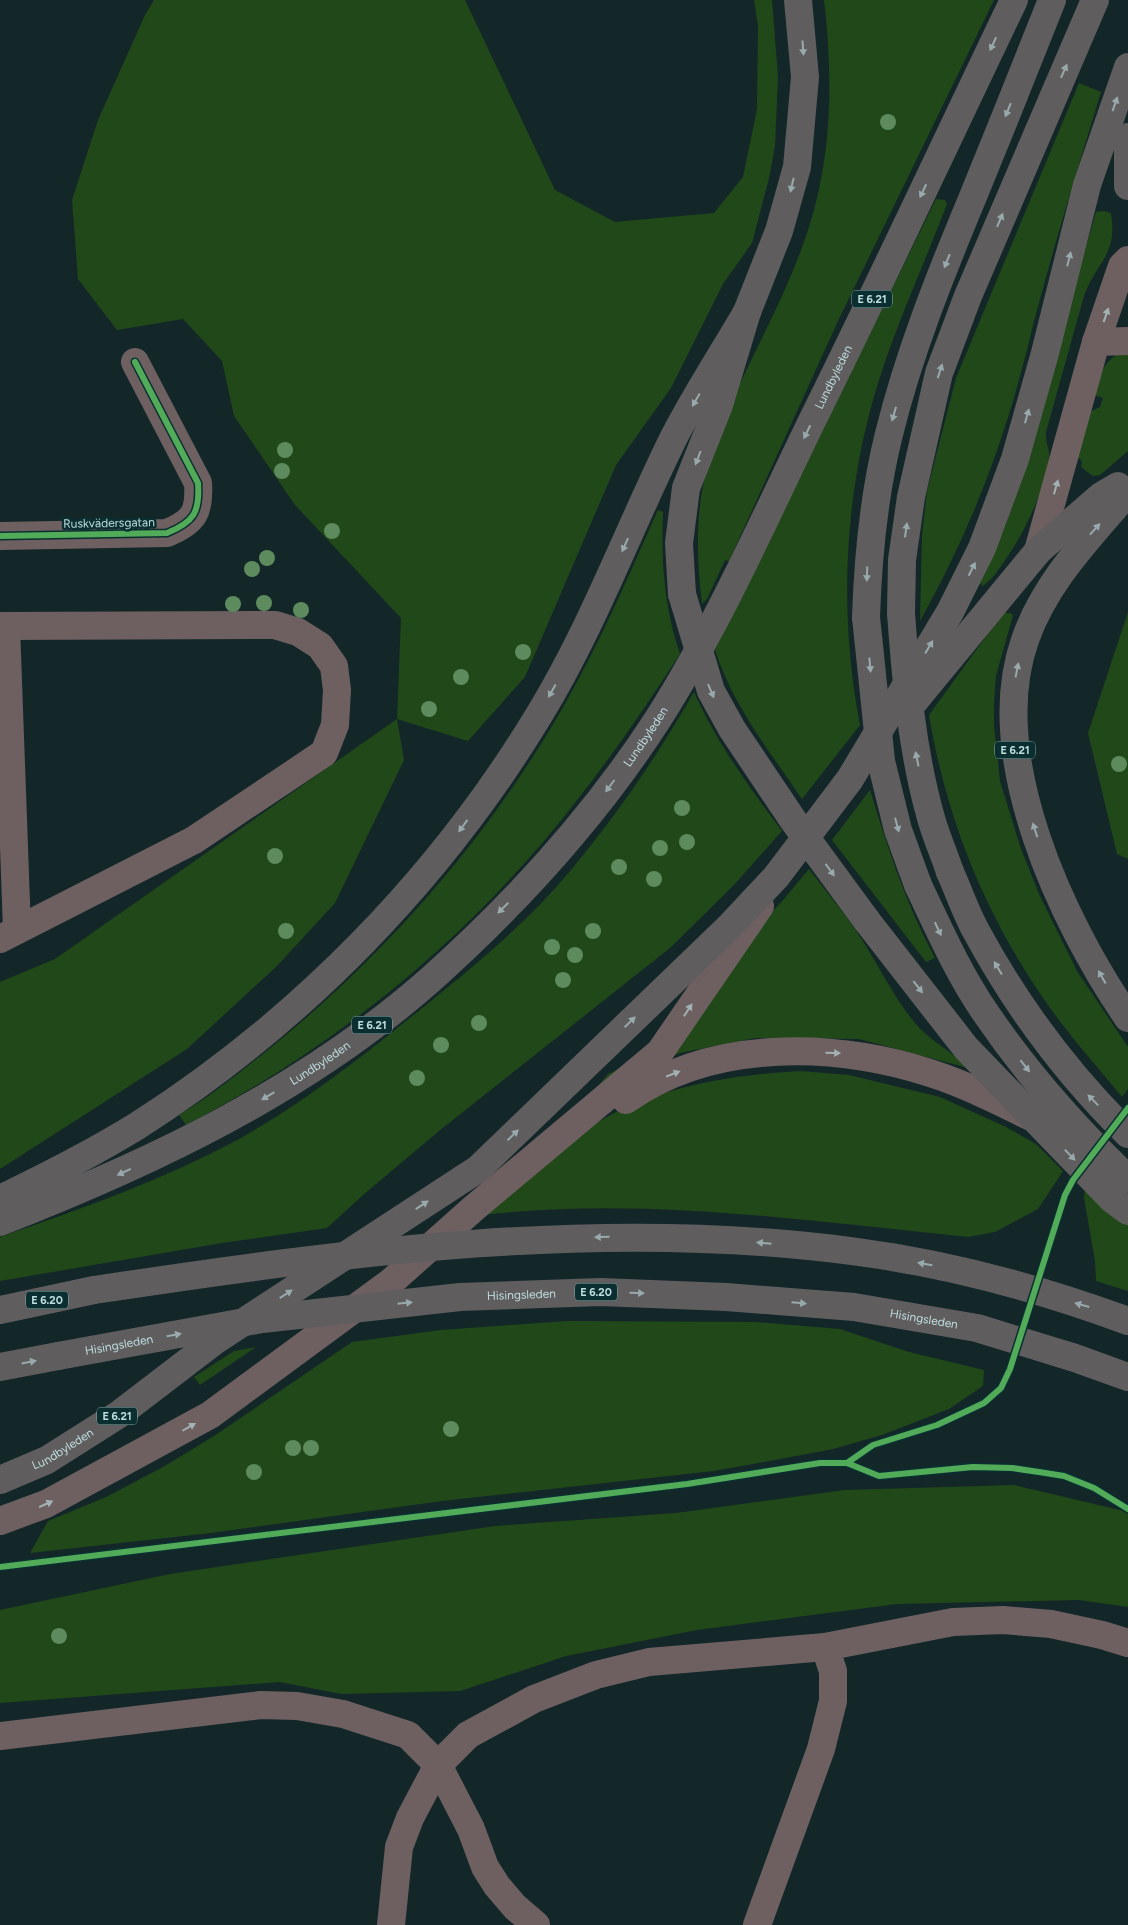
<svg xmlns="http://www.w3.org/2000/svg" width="1128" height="1925" font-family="Figtree,sans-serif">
  <rect width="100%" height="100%" fill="#132729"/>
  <g fill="#214819">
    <polygon points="154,0 465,0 555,190 615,222 714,213 743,177 757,109 758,26 754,0 772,0 778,77 775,146 769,178 752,243 723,284 671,388 616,465 525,677 468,741 397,719 404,760 335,903 277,966 187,1049 0,1169 0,982 55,959 397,719 401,618 295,505 234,416 222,361 183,319 117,330 78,279 72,200 98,120 145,15"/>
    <path d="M824,0H994L838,321L729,561L725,560L707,599L702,604C696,556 695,505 710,458C733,386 775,321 801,250C832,169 834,85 824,0Z"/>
    <path d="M1079,83L1101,92C1081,158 1060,225 1042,292C1033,323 1026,356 1017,387C994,469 961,548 920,621L922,536L927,491L956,378Z"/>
    <path d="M936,199L945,200L947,204C925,262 899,318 880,377C844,489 838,610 860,725L802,799C770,752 733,706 715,650Z"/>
    <path d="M1104,211L1111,213C1118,256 1096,262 1084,296L1046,432C1045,445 1052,451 1048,465C1040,502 1019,543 996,573C993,578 987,582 983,586L977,581L1076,281L1096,212Z"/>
    <path d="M1128,349V451L1100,475L1093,476L1081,467L1082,462L1075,453L1085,414L1100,407L1103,398L1092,394C1098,375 1107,356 1128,349Z"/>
    <path d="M658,510L663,512C661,561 664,607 680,654C648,703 615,752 578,799C473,935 338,1046 186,1125L179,1115C215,1093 248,1066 280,1040C395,945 493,831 566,702C601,640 629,575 658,510Z"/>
    <polygon points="1128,612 1128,859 1117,854 1088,733"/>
    <path d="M1003,613H1010L1013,615L996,676L994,700V725L1000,781L1021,849L1039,894L1077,971L1128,1047V1089L1122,1097C1098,1067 1072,1039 1050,1008C987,919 947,822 929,715Z"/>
    <path d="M694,692C717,743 749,787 782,831L733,886L670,948L439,1131L363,1195L327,1228L222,1243L0,1281V1237C81,1209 163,1180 239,1139C298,1106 353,1064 406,1021C463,975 523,928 570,871C616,816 658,755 694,692Z"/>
    <path d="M870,790C888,849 906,904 935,958L926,962L832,840Z"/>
    <path d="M809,869C827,893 848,917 864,943C881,970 895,999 915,1023C930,1041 952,1051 968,1068L859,1039L755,1038L680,1053L598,1086L608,1074L630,1064L784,899Z"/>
    <path d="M801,1071L849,1075L940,1097L1006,1127L1036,1144L1063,1171L1038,1209L995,1232L968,1237C807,1221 644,1196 482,1215C512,1190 541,1162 572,1139C638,1090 721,1075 801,1071Z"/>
    <polygon points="1085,1188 1128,1217 1128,1291 1096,1281 1095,1261 1084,1198"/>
    <polygon points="567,1321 755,1322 840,1329 909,1352 984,1370 983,1386 949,1409 882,1435 833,1449 770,1461 714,1471 442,1501 211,1533 30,1553 48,1521 106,1497 163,1467 214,1436 352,1342 441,1330"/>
    <polygon points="256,1347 200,1385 194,1377 234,1351"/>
    <polygon points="1014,1485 1128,1512 1128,1607 1079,1600 897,1604 697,1630 566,1656 460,1691 341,1694 280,1682 0,1703 0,1610 170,1574 495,1526 676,1513 845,1490"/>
  </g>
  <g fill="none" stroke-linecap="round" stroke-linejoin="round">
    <g stroke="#6e6061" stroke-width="28">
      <polyline points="1096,342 1128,341"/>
      <path d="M0,536L167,533C194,522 200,512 198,483L135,362"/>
      <polyline points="1038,551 1096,342 1122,266 1128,260"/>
      <polyline points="0,626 275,625 298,632 320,646 334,666 337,690 335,725 324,753 194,840 0,939"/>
      <polyline points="6,626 17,930"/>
      <path d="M626,1100C711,1039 833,1042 930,1073C965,1084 998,1101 1031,1117"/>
      <polyline points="0,1521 46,1504 210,1415 392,1281 474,1208 660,1052 760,906"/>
      <polyline points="0,1736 261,1705 297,1706 343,1714 408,1735 438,1765 471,1829 485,1867 497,1886 515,1907 536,1925"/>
      <polyline points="391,1925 399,1847 410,1818 438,1765 468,1735 534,1699 596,1675 649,1662 825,1647 953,1622 1003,1620 1051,1624 1102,1635 1128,1643"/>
      <polyline points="757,1925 821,1749 833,1701 833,1671 825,1647"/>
    </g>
    <g stroke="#605d5f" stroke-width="28">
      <polyline points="1128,137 1128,186"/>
      <path d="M1128,492C1089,538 1045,582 1025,640C984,757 1062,922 1128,1018"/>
      <polyline points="682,594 679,543 686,488 719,405 747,312 779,231 797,167 805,77 798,0"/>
      <polyline points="901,613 902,560 911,497 939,373 968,296 1095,0"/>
      <path d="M866,617C868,556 874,494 889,434C909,353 940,276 972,199C999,133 1026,66 1052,0"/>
      <polyline points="907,710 1038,551 1101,496 1118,486"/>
      <path d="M950,872C959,892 966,913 976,931C1017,1007 1067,1074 1128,1134"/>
      <path d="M918,885C939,929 959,975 987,1015C1028,1075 1076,1129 1128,1179"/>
      <polyline points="867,921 966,1048 1112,1199 1128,1211"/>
      <path d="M0,1199C46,1177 93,1153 137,1126C300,1022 439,880 539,715C592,628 627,533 672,441C694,397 722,355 747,312"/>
      <path id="s1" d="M0,1222C154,1162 305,1090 430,980C515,904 596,815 658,719C717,626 762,524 810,425C880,284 946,142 1014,0"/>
      <polyline points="0,1310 94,1290"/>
      <polyline points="0,1367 58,1356"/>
      <path id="s2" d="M0,1480L47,1460L118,1415L216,1340L478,1169L729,927L776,877L850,779L950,612L982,548L1015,459L1045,353L1087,185L1128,67"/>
    </g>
    <g stroke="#605d5f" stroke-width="28">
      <polyline points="682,594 711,691 732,729 793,820 867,921"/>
      <path d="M901,613C906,682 912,751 931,818C936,836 944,854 950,872"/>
      <polyline points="866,617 881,761 898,830 918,885"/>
      <path d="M94,1290C346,1252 604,1217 858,1252C950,1264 1041,1289 1128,1321"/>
      <path id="s3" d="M58,1356L262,1319L460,1297L601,1292L726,1297L854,1307L977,1328L1075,1358L1128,1377"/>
    </g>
    <g stroke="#0b2f31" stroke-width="9">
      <g id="cycleway">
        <path d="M0,536L167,533C194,522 200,512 198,483L135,362"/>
        <polyline points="847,1463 873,1445 937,1425 984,1403 1001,1388 1010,1369 1065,1195 1073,1180 1128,1108"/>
        <polyline points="0,1567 687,1484 820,1463 847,1463 879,1476 973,1467 1012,1468 1039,1472 1064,1476 1094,1488 1128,1509"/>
      </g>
    </g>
    <use href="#cycleway" stroke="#51ab58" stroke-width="6"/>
  </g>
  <g fill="#5d8b5d">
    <circle cx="888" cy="122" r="8"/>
    <circle cx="285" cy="450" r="8"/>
    <circle cx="282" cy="471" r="8"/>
    <circle cx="332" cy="531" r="8"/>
    <circle cx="267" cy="558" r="8"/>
    <circle cx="252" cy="569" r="8"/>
    <circle cx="264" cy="603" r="8"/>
    <circle cx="233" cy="604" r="8"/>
    <circle cx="301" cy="610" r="8"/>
    <circle cx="523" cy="652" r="8"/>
    <circle cx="461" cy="677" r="8"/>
    <circle cx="429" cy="709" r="8"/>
    <circle cx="1119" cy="764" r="8"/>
    <circle cx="682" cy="808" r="8"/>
    <circle cx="687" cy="842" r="8"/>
    <circle cx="660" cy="848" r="8"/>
    <circle cx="275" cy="856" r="8"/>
    <circle cx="619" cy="867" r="8"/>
    <circle cx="654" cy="879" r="8"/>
    <circle cx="286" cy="931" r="8"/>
    <circle cx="593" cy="931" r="8"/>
    <circle cx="552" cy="947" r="8"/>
    <circle cx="575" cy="955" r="8"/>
    <circle cx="563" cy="980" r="8"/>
    <circle cx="479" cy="1023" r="8"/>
    <circle cx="441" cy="1045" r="8"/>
    <circle cx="417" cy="1078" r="8"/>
    <circle cx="451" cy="1429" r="8"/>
    <circle cx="293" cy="1448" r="8"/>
    <circle cx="311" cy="1448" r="8"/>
    <circle cx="254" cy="1472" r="8"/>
    <circle cx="59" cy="1636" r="8"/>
  </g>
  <defs><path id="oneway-solid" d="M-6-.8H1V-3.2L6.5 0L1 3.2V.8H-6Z" transform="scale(1.25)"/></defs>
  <g fill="#98aaac">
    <use href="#oneway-solid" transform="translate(993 44) rotate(115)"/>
    <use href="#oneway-solid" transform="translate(803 48) rotate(86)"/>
    <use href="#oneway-solid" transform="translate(1064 71) rotate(-66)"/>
    <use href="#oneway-solid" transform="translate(1115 104) rotate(-71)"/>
    <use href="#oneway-solid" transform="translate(1008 110) rotate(112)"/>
    <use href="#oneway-solid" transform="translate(792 185) rotate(103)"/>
    <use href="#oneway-solid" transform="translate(923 191) rotate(115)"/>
    <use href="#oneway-solid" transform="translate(1000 220) rotate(-67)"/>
    <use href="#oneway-solid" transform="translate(1069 259) rotate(-76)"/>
    <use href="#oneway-solid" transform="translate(947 261) rotate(112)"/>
    <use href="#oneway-solid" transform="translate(940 371) rotate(-72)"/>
    <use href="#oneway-solid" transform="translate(696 400) rotate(120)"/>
    <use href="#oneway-solid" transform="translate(894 414) rotate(106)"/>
    <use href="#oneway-solid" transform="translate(1027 416) rotate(-74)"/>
    <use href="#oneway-solid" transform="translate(807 432) rotate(116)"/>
    <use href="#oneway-solid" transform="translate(698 458) rotate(111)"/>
    <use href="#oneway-solid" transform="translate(1095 529) rotate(-48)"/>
    <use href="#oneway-solid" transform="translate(906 530) rotate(-82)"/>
    <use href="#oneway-solid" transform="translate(625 545) rotate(114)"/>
    <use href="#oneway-solid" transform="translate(972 569) rotate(-63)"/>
    <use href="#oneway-solid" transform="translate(867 574) rotate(92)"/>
    <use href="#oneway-solid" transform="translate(929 647) rotate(-59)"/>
    <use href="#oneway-solid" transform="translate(870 665) rotate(85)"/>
    <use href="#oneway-solid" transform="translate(1017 670) rotate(-79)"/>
    <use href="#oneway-solid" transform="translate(552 691) rotate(119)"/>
    <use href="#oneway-solid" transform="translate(711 691) rotate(67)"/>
    <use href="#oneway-solid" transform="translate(917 759) rotate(-102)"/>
    <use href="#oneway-solid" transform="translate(610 786) rotate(127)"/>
    <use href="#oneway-solid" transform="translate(897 825) rotate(75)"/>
    <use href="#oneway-solid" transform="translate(463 826) rotate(126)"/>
    <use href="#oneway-solid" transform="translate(1035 830) rotate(-108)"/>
    <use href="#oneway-solid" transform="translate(830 870) rotate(54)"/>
    <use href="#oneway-solid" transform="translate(503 908) rotate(135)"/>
    <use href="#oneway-solid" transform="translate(938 929) rotate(65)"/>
    <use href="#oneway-solid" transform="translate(998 968) rotate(-121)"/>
    <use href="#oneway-solid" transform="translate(1102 977) rotate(-119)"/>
    <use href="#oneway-solid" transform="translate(918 987) rotate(52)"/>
    <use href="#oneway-solid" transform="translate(630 1022) rotate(-44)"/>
    <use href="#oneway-solid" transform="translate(1025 1066) rotate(52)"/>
    <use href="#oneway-solid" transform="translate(268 1096) rotate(149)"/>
    <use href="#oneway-solid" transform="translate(1093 1100) rotate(-134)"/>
    <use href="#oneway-solid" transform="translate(513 1135) rotate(-44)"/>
    <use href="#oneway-solid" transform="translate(1070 1155) rotate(46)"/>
    <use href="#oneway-solid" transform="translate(124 1172) rotate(155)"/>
    <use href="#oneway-solid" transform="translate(422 1205) rotate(-33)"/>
    <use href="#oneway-solid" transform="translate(602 1237) rotate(179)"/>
    <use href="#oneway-solid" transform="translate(764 1243) rotate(-175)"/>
    <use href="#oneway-solid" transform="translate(925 1264) rotate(-170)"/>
    <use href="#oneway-solid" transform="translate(637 1293) rotate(2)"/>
    <use href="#oneway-solid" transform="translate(286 1294) rotate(-33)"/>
    <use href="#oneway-solid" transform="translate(405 1303) rotate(-6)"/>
    <use href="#oneway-solid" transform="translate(799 1303) rotate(5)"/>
    <use href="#oneway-solid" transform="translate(1082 1305) rotate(-164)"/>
    <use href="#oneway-solid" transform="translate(174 1335) rotate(-10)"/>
    <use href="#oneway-solid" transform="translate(29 1362) rotate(-11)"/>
  </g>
  <g fill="#a2b2b3">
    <use href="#oneway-solid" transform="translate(1106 315) rotate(-71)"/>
    <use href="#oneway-solid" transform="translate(1056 487) rotate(-74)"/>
    <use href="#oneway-solid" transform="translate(688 1010) rotate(-57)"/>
    <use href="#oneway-solid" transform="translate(833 1053) rotate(2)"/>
    <use href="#oneway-solid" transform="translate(673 1074) rotate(-21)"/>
    <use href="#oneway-solid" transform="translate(189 1427) rotate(-30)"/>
    <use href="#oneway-solid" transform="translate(46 1504) rotate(-24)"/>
  </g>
  <g text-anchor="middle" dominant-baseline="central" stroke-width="5" stroke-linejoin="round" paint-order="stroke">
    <g fill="#0b2f31" stroke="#88aaab" stroke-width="1">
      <rect x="852" y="290.5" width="40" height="17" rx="4"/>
      <rect x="995" y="741.5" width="40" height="17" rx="4"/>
      <rect x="352" y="1016.5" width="40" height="17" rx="4"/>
      <rect x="575" y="1283.5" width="42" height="17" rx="4"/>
      <rect x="26" y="1291.5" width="42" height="17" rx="4"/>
      <rect x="97" y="1407.5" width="40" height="17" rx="4"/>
    </g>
    <g font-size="11" font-weight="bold" fill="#bededf">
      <text x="872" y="299">E 6.21</text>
      <text x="1015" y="750">E 6.21</text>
      <text x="372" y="1025">E 6.21</text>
      <text x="596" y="1292">E 6.20</text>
      <text x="47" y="1300">E 6.20</text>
      <text x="117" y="1416">E 6.21</text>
    </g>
    <g font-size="12" fill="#bededf" stroke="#0b2f31">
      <text stroke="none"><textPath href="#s1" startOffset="1228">Lundbyleden</textPath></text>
      <text transform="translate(109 523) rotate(-1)">Ruskvädersgatan</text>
      <text stroke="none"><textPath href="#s1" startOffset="822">Lundbyleden</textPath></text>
      <text stroke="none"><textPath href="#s1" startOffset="358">Lundbyleden</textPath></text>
      <text stroke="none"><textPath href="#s3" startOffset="468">Hisingsleden</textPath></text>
      <text stroke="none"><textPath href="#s3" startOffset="872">Hisingsleden</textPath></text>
      <text stroke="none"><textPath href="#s3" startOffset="62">Hisingsleden</textPath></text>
      <text stroke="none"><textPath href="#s2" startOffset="70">Lundbyleden</textPath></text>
    </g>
  </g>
</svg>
